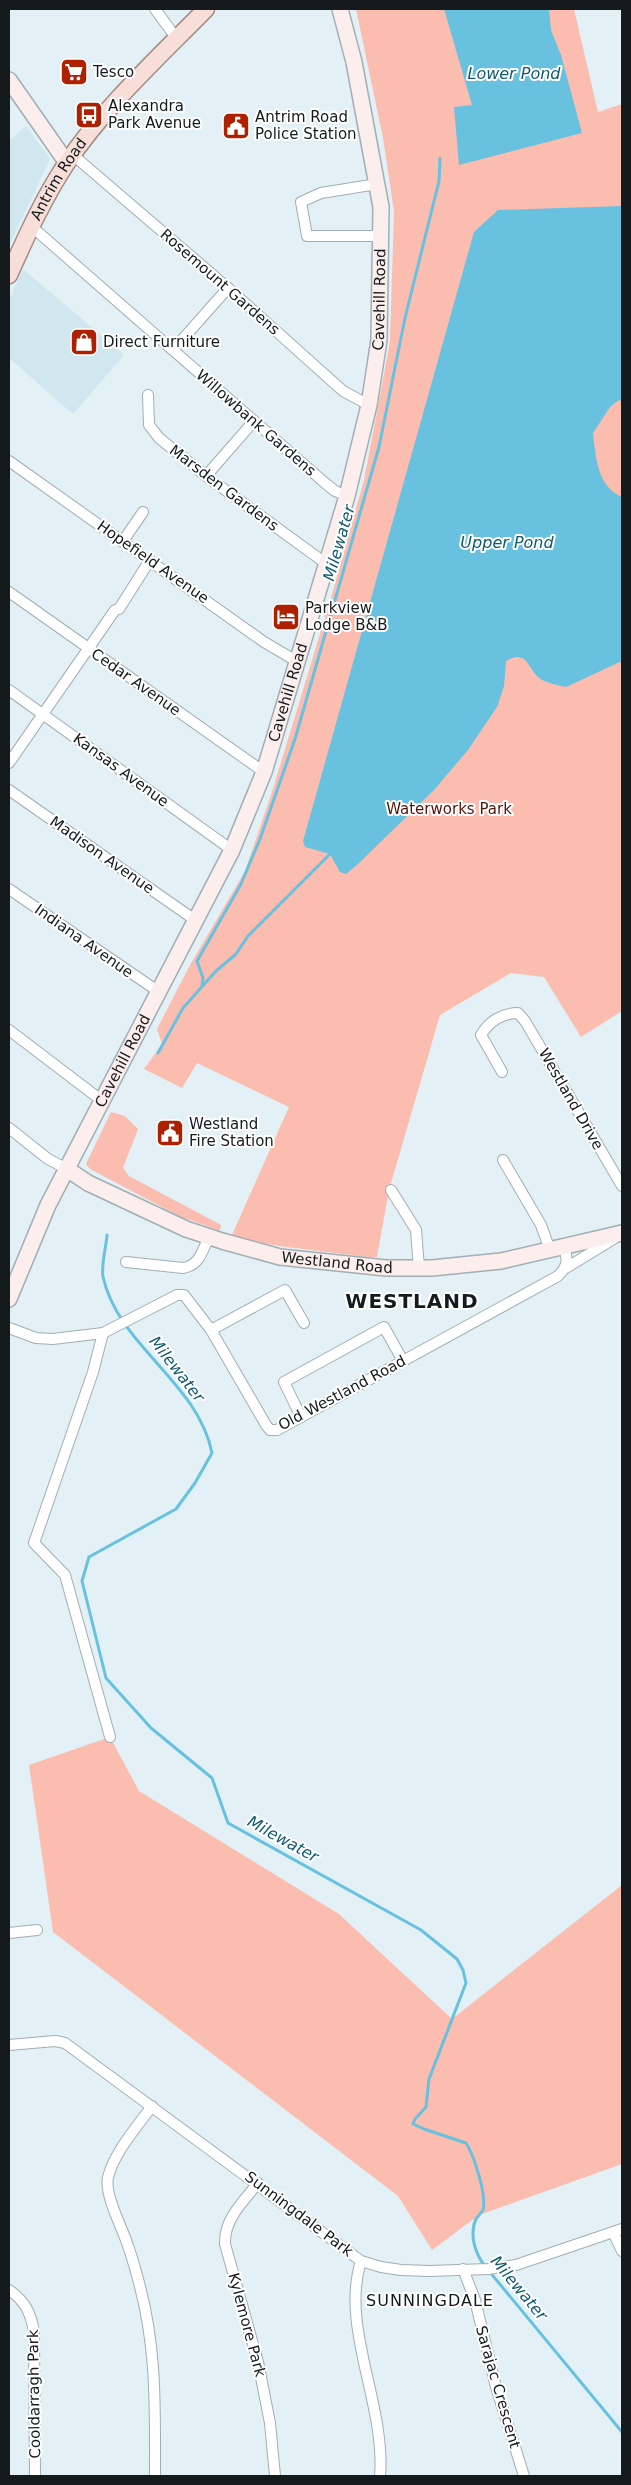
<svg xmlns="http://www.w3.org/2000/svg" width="631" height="2485" font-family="'DejaVu Sans',sans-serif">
  <rect width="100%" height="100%" fill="#e3f1f6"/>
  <g fill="#d0e7ef">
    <polygon points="26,126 50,159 9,246 9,141"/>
    <polygon points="23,269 124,355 73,414 9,358 9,300"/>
  </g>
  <g fill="#fbbdaf">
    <polygon points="356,9 574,9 598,112 622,104 622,1011 581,1037 544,977 511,973 440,1015 389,1190 377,1257 367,1257 279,1246 234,1238 232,1235 289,1107 197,1063 182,1088 144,1069 162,1044 157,1029 190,965 245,871 272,792 333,591 364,480 376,417 390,341 394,211 383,138"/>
    <polygon points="111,1112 125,1116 138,1129 123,1168 129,1176 221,1225 220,1231 179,1216 90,1169 86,1164"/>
    <polygon points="110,1737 139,1791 339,1914 452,2019 622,1885 622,2164 479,2215 432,2250 398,2196 53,1932 29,1765"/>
  </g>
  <g fill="#68c1df">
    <polygon points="444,9 549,9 551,30 561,55 582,133 459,165 454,107 472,105"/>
    <path d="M622,206V401L619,400L610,407L593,433C596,458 597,486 622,497V661L566,687C557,685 546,683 539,678C527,667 527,649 506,661L504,686L497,707L468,750L434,790L358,864L346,874L340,872L330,854L305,847L303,841L474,232L498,210Z"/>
  </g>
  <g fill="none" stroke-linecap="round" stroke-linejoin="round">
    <g stroke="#68c1df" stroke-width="3">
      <polyline points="202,986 203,978 197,961 241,884 260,839 295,739 379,447 405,318 439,181 440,158"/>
      <polyline points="158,1053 183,1008 216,971 236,954 248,936 330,854"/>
      <path d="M107,1235C106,1248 101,1265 103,1277C119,1347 198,1382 212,1453L195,1483L176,1509L89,1557L82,1581L106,1678L151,1728L212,1778L228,1823L421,1930L457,1959L463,1970L466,1983L429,2079L426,2107L415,2119L413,2124L424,2129L466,2143C474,2155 487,2196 483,2210C481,2213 478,2216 476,2219C469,2234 475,2254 485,2266"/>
      <polyline points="489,2271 622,2432"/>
    </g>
    <g stroke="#a1aeb3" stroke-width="12">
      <g id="street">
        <polyline points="155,9 177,39"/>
        <polyline points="73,155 228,288 343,391 369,405"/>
        <polyline points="377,184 321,193 301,202 307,236 381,236"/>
        <polyline points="31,226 325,483 335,491 347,496"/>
        <polyline points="173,350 228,288"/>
        <polyline points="148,395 149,425 159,438 206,476 328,565"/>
        <polyline points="9,461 264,642 298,662"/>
        <polyline points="206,476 254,421"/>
        <polyline points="123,541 143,512"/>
        <polyline points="9,592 264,772"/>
        <polyline points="9,690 232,850"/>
        <polyline points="9,763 115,610 119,609 150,560"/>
        <polyline points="9,790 195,920"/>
        <polyline points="9,889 159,992"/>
        <polyline points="9,1030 101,1100"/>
        <path d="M502,1072L481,1035C489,1021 503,1013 518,1013L525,1021L622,1186"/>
        <polyline points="9,1128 48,1159 67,1169"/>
        <polyline points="503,1160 541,1225 550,1250"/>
        <polyline points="391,1190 416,1230 419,1268"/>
        <path d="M126,1262L183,1268C200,1265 202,1251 209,1237"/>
        <polyline points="566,1268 615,1238"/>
        <path d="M9,1328L36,1338L53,1339L103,1333L177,1295H184L211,1330L266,1425L270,1430H277L558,1276C568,1266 568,1260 564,1247"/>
        <polyline points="211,1330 285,1290 304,1323"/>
        <polyline points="103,1333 93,1372 34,1543 65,1575 110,1737"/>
        <polyline points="301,1417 284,1382 384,1327 403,1361"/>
        <polyline points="9,1933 37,1930"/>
        <polyline points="9,2045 55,2041 65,2043 361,2261 381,2267 401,2270 430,2271 488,2269 516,2265 622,2229"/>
        <path d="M152,2106C137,2127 115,2151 108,2177C104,2195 123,2229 128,2246C132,2257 135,2268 138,2279C157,2347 155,2407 155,2476"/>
        <path d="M258,2183C243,2202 224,2219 225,2244L258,2362L270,2423L275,2476"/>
        <polyline points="613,2232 622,2251"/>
        <path d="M361,2261C340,2327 386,2405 380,2476"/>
        <polyline points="463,2269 475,2300 496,2387 524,2476"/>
        <path d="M9,2290C25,2301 31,2313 34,2332L35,2476"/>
      </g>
    </g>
    <g stroke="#a1aeb3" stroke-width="18">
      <g id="secondary">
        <polyline points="9,80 67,163"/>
        <path id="s1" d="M67,1169L88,1183L186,1229L222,1241L280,1257L386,1268H432L501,1261L622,1233"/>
        <path id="s2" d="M9,1299L48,1205L232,850L264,772L347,496L369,405L379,340L381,207L354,62L340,9"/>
      </g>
    </g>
    <g stroke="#a68b85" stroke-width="19">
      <g id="primary">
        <path id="s3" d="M9,275C26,237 43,199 66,164C105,106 158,58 206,9"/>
      </g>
    </g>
    <use href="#street" stroke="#fff" stroke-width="10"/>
    <use href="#secondary" stroke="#fceeec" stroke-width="15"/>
    <use href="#primary" stroke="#f8ded8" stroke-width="16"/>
  </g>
  <defs>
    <g id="supermarket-square" transform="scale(1.4375)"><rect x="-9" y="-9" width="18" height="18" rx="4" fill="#ad2000" stroke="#fff"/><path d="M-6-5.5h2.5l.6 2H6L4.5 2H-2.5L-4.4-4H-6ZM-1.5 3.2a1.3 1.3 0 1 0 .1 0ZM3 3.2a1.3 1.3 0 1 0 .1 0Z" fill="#fff"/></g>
    <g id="bus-square" transform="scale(1.4375)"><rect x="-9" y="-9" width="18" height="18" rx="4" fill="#ad2000" stroke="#fff"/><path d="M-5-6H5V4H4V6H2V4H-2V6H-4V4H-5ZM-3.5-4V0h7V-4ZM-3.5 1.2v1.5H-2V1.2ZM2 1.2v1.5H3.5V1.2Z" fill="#fff"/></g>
    <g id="civic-square" transform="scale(1.4375)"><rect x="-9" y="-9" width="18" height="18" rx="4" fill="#ad2000" stroke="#fff"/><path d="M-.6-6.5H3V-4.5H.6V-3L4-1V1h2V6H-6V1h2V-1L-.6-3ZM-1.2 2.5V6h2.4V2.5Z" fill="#fff"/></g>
    <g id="shop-square" transform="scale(1.4375)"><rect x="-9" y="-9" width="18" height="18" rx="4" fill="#ad2000" stroke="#fff"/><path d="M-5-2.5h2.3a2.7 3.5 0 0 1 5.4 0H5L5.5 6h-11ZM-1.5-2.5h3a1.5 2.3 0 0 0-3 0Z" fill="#fff"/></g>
    <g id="hotel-square" transform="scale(1.4375)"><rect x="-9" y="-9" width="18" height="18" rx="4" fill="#ad2000" stroke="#fff"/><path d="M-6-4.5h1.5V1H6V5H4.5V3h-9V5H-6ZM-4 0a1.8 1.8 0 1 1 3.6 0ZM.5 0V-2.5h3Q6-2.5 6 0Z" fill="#fff"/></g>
  </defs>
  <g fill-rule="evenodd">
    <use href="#supermarket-square" x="74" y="72"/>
    <use href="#bus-square" x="89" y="115"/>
    <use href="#civic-square" x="236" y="126"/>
    <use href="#shop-square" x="84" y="342"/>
    <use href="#hotel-square" x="286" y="617"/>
    <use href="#civic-square" x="170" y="1133"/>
  </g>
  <g text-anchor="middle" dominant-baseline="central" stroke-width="4" stroke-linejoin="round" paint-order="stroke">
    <g font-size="15" fill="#151a1c" stroke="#fff" text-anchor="start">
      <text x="93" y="72">Tesco</text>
      <text x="108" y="106">Alexandra<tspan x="108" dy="17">Park Avenue</tspan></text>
      <text x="255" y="117">Antrim Road<tspan x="255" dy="17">Police Station</tspan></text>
      <text x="103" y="342">Direct Furniture</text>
      <text x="305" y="608">Parkview<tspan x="305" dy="17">Lodge B&amp;B</tspan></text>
      <text x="189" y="1124">Westland<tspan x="189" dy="17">Fire Station</tspan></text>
    </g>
    <g font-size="15" fill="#151a1c" stroke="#fff">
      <text stroke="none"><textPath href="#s3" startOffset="108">Antrim Road</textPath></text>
      <text transform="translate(220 282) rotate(41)">Rosemount Gardens</text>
      <text stroke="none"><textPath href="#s2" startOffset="1074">Cavehill Road</textPath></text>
      <text transform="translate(256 423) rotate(41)">Willowbank Gardens</text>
      <text transform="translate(224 488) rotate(37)">Marsden Gardens</text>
      <text transform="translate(153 562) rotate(35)">Hopefield Avenue</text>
      <text transform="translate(136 682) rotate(35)">Cedar Avenue</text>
      <text stroke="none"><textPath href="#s2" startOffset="669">Cavehill Road</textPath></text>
      <text transform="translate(121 770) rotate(36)">Kansas Avenue</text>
      <text transform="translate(102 855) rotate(35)">Madison Avenue</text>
      <text transform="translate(84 941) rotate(35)">Indiana Avenue</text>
      <text stroke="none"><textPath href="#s2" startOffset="264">Cavehill Road</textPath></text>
      <text transform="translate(571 1099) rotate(60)">Westland Drive</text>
      <text stroke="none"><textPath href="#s1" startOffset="289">Westland Road</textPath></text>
      <text transform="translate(342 1393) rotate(-28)">Old Westland Road</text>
      <text transform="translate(299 2214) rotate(37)">Sunningdale Park</text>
      <text transform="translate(247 2325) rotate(75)">Kylemore Park</text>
      <text transform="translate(498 2387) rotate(74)">Sarajac Crescent</text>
      <text transform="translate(34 2394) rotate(-91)">Cooldarragh Park</text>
    </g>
    <g font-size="15" fill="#551206" stroke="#fff">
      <text x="449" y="809">Waterworks Park</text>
    </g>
    <g font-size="16" font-style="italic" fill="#105a6f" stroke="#fff">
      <text x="514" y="73">Lower Pond</text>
      <text x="507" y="542">Upper Pond</text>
      <text transform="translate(339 543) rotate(-74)">Milewater</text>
      <text transform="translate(177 1369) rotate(52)">Milewater</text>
      <text transform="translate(283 1839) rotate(29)">Milewater</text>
      <text transform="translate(519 2288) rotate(50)">Milewater</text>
    </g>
    <g font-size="16" letter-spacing="1" fill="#151a1c" stroke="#fff">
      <text x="430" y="2300">SUNNINGDALE</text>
    </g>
    <g font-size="20" font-weight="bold" letter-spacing="1" fill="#151a1c" stroke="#fff">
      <text x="412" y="1301">WESTLAND</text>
    </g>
  </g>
  <rect width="631" height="2485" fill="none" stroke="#151a1c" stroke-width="20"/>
</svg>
